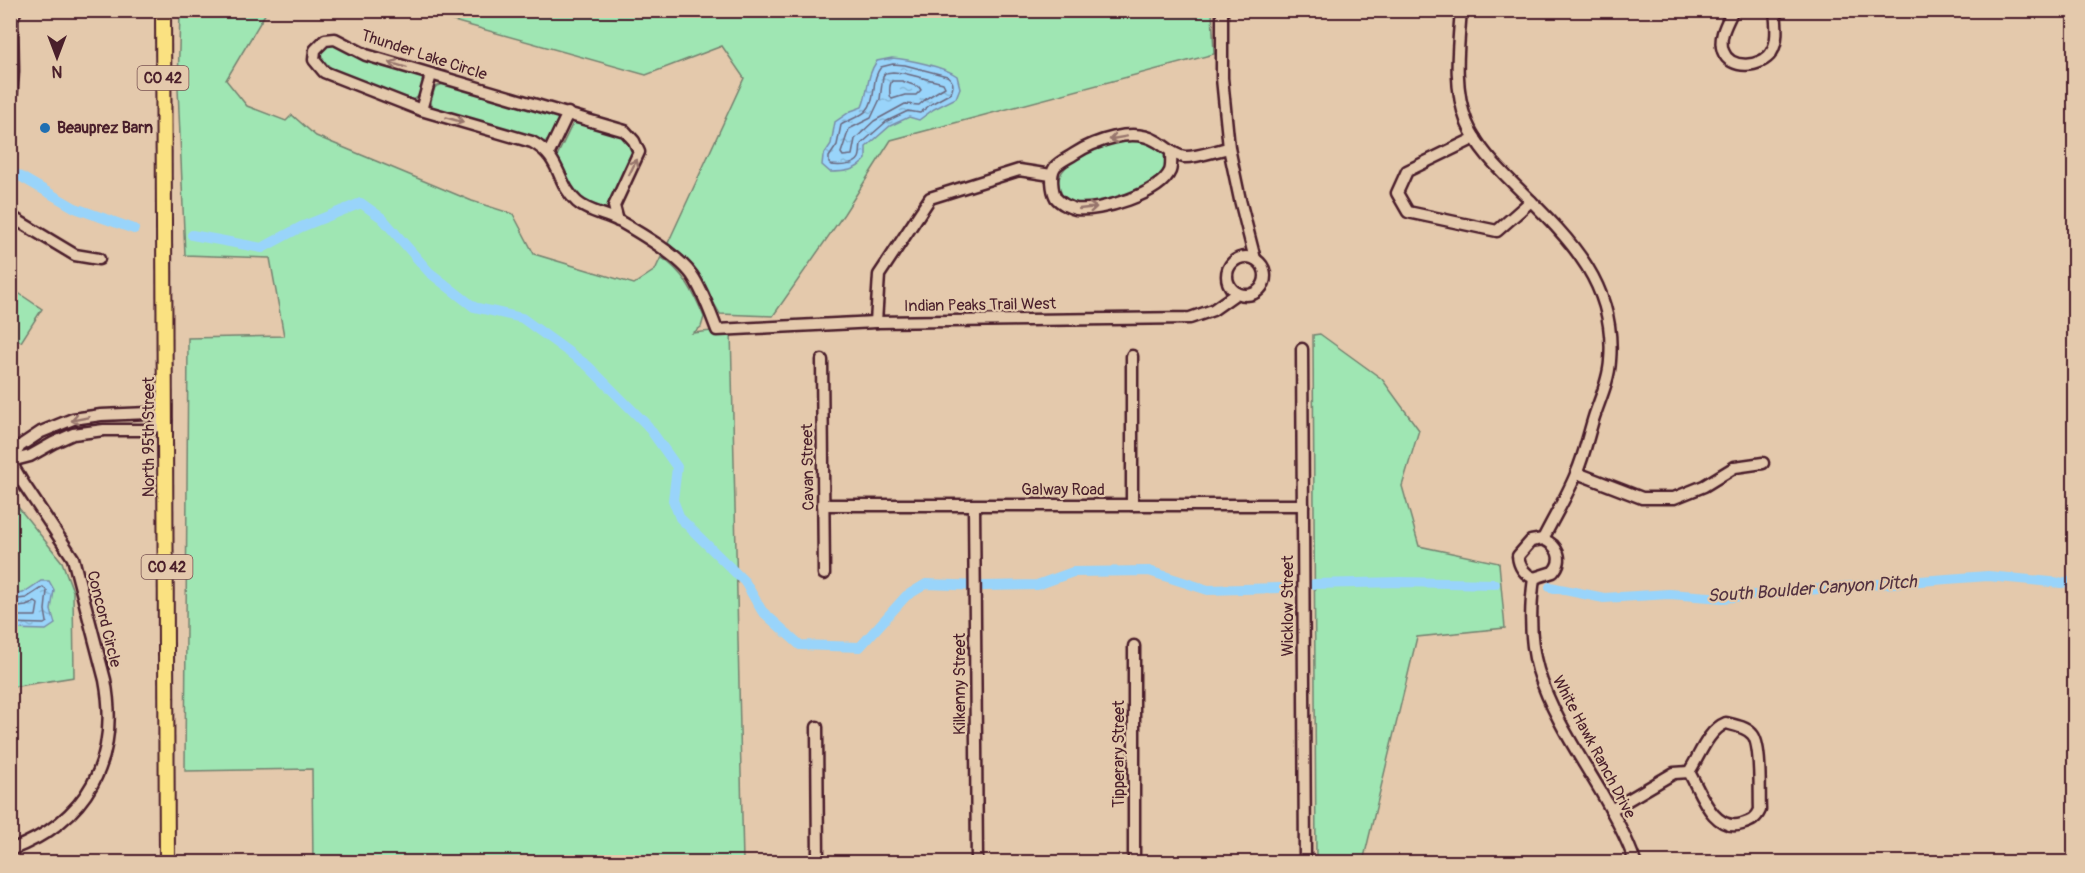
<svg xmlns="http://www.w3.org/2000/svg" width="2085" height="873" font-family="Pangolin,sans-serif">
  <defs>
    <pattern id="water-ripples" width="26" height="14" patternUnits="userSpaceOnUse" patternTransform="scale(1.5)"><rect width="26" height="14" fill="#99d4fa"/><path d="M2 4q2-2 4 0t4 0M15 11q2-2 4 0t4 0" fill="none" stroke="#85b6d6"/></pattern>
  </defs>
  <rect width="100%" height="100%" fill="#e4c9ac"/>
  <filter id="ink" filterUnits="userSpaceOnUse"><feTurbulence type="fractalNoise" baseFrequency=".0167" numOctaves="2"/><feDisplacementMap in="SourceGraphic" scale="12" xChannelSelector="R" yChannelSelector="G"/><feConvolveMatrix kernelMatrix="1 2 1 2 8 2 1 2 1" color-interpolation-filters="sRGB"/></filter>
  <g filter="url(#ink)">
    <g fill="#9fe6b3" stroke="#74826f" stroke-width="1.5">
      <path d="M180,11H267L226,80L247,106L286,121L292,115L316,136L472,201L513,214L534,254L634,284L655,270L661,257C684,272 694,293 704,317L701,327L693,333L731,329L743,862H313L312,769L185,771L188,338L284,336L270,258L185,255L178,88Z"/>
      <polygon points="418,11 1212,11 1214,54 891,140 844,214 773,316 720,314 691,264 668,243 744,78 722,46 646,75"/>
      <path d="M330,44L337,45L419,75L424,81C423,92 420,99 408,101C386,92 327,78 321,54L324,47Z"/>
      <path d="M446,83L553,113L558,119C558,131 554,141 542,142L437,112L432,108L431,101L435,87Z"/>
      <polygon points="576,122 619,134 629,141 635,155 610,204 604,208 583,201 577,195 557,163 557,156 572,125"/>
      <path d="M1136,139C1147,139 1153,142 1161,149C1174,159 1162,180 1150,187C1132,197 1078,214 1062,197C1059,194 1058,189 1058,185C1058,156 1114,142 1136,139Z"/>
      <polygon points="11,288 42,309 21,342 11,335"/>
      <polygon points="1320,334 1382,379 1419,430 1402,486 1419,546 1499,563 1505,628 1417,637 1363,862 1316,862 1313,335"/>
      <polygon points="10,497 62,562 73,591 74,677 11,687"/>
    </g>
    <g fill="url(#water-ripples)" stroke="#798ca7" stroke-width="1.5">
      <path d="M892,58C908,59 945,67 957,76L960,88L956,98L934,109L919,120L909,117L890,126L866,147V159C856,171 845,172 830,172L822,165L823,156L831,144L835,122L851,111L862,107C869,91 866,76 877,61Z"/>
      <polygon points="41,581 49,581 54,590 51,610 55,624 46,630 11,629 11,595 23,593"/>
    </g>
    <g fill="none" stroke-linecap="round" stroke-linejoin="round">
      <g stroke="#6a677e" stroke-width="1.5">
        <path d="M893,64L905,65L947,76C954,81 954,86 951,93L931,104L920,113L908,111L887,121L861,144C860,148 861,154 859,158C855,166 839,166 831,165L829,163V157L837,145L841,125C847,121 863,115 866,111C878,98 870,80 881,67Z"/>
        <polygon points="893,72 903,73 943,83 945,87 927,98 919,105 905,104 874,121 855,139 852,155 843,156 841,153 849,129 871,118 880,99 883,76 885,73"/>
        <path d="M892,81H902L919,87L921,90L916,95H905L892,99C889,96 889,85 892,81Z"/>
        <polyline points="10,600 26,598 43,587 47,591 45,610 47,622 44,624 10,623"/>
        <polyline points="10,608 26,606 35,602 38,604 36,616 10,616"/>
      </g>
      <g stroke="#99d4fa" stroke-width="10">
        <polyline points="11,171 75,208 134,229"/>
        <polyline points="192,235 262,248 301,227 361,203 382,218 429,272 474,307 522,318 588,366 647,425 677,467 673,500 680,518 745,582 762,611 800,645 860,647 906,596 926,584 983,586 1037,585 1073,572 1149,571 1208,590 1279,588"/>
        <polyline points="1314,584 1400,582 1495,584"/>
        <polyline points="1550,587 1604,598 1669,594 1723,598 1839,587 1988,576 2061,583 2074,581"/>
      </g>
      <g stroke="#4a1f2b" stroke-width="15">
        <g id="minor">
          <polyline points="1222,10 1222,78 1229,148 1240,200 1255,259"/>
          <path d="M1461,10C1458,48 1453,87 1467,123C1477,147 1496,166 1514,184C1565,235 1617,281 1610,361C1609,380 1600,399 1594,417C1588,436 1584,456 1576,474C1567,496 1554,517 1543,539"/>
          <path d="M1733,10C1727,23 1718,37 1723,51C1730,71 1762,67 1771,53C1779,41 1776,23 1775,10"/>
          <polyline points="421,110 431,75"/>
          <polyline points="10,120 13,71 12,19 16,10"/>
          <polyline points="1475,138 1407,171 1397,193 1408,212 1497,231 1531,201"/>
          <path d="M1171,152C1171,158 1172,166 1170,171C1160,194 1100,212 1076,209C1070,208 1060,203 1056,198C1052,191 1050,174 1055,167C1059,162 1068,158 1074,154C1094,141 1133,127 1156,141C1166,146 1172,155 1184,157C1196,158 1217,150 1229,148"/>
          <polyline points="549,153 568,113"/>
          <polyline points="10,216 75,255 99,259"/>
          <path d="M618,221L614,206L639,152L634,141L625,131L366,55L335,39L325,40L315,50L314,60L324,72L421,110L532,142C562,158 556,183 577,202C588,212 606,214 619,221C640,233 678,255 692,275C703,291 710,312 717,330L876,322L1190,318L1213,310L1237,293"/>
          <circle cx="1246" cy="276" r="19"/>
          <polyline points="876,322 879,275 930,198 1019,170 1051,175"/>
          <polyline points="1302,349 1305,862"/>
          <polyline points="1132,356 1132,505"/>
          <polyline points="822,360 824,574"/>
          <path d="M10,461L23,483L73,558L105,680C120,760 88,821 10,850"/>
          <polyline points="11,461 20,446 41,432 73,419 101,415 149,413 166,421"/>
          <polyline points="11,461 30,456 53,443 73,434 104,430 149,430 166,421"/>
          <polyline points="1577,473 1642,498 1674,498 1704,486 1735,467 1763,463"/>
          <polyline points="823,505 1303,505"/>
          <polyline points="974,506 977,862"/>
          <path d="M1534,578C1530,608 1529,640 1538,670C1551,713 1578,753 1601,792C1614,815 1627,838 1635,862"/>
          <path d="M1534,578L1553,572C1565,559 1557,545 1543,539"/>
          <path d="M1534,578C1524,574 1519,566 1518,556L1531,541L1543,539"/>
          <polyline points="1134,646 1134,862"/>
          <path d="M1726,723C1734,725 1746,727 1752,734C1762,744 1759,794 1760,810C1756,819 1751,821 1742,824C1713,833 1700,791 1689,772C1699,757 1708,730 1726,723Z"/>
          <polyline points="817,727 818,862"/>
          <polyline points="1611,810 1674,773 1689,772"/>
        </g>
      </g>
      <g stroke="#4a1f2b" stroke-width="18">
        <polyline id="major" points="163,10 167,862"/>
      </g>
      <use href="#minor" stroke="#e4c9ac" stroke-width="10"/>
      <use href="#major" stroke="#fae181" stroke-width="14"/>
    </g>
    <defs><path id="oneway-shaft" d="M-6 0H5M1.5-3L5.5 0L1.5 3" fill="none" stroke-width="1.6" stroke-linecap="round" stroke-linejoin="round" transform="scale(1.5)"/></defs>
    <g stroke="#97746c">
      <use href="#oneway-shaft" transform="translate(398 65) rotate(-163)"/>
      <use href="#oneway-shaft" transform="translate(455 120) rotate(16)"/>
      <use href="#oneway-shaft" transform="translate(1118 138) rotate(170)"/>
      <use href="#oneway-shaft" transform="translate(633 167) rotate(-64)"/>
      <use href="#oneway-shaft" transform="translate(1088 208) rotate(-6)"/>
      <use href="#oneway-shaft" transform="translate(80 419) rotate(169)"/>
    </g>
  </g>
  <circle fill="#1f6fb2" stroke="#e4c9ac" stroke-width="2" cx="45" cy="128" r="6"/>
  <g text-anchor="middle" dominant-baseline="central" stroke-width="4.5" stroke-linejoin="round" paint-order="stroke">
    <g fill="#e4c9ac" stroke="#785252" stroke-width="1.5">
      <rect x="137.5" y="66" width="51" height="24" rx="4.5"/>
      <rect x="141.5" y="555" width="51" height="24" rx="4.5"/>
    </g>
    <g font-size="15" font-weight="bold" fill="#4a1f2b">
      <text x="163" y="78">CO 42</text>
      <text x="167" y="567">CO 42</text>
    </g>
    <g font-size="16" fill="#4a1f2b" stroke="#e4c9ac">
      <text transform="translate(424 55) rotate(18)">Thunder Lake Circle</text>
      <text transform="translate(980 305) rotate(-1)">Indian Peaks Trail West</text>
      <text transform="translate(149 437) rotate(-90)">North 95th Street</text>
      <text transform="translate(808 467) rotate(-91)">Cavan Street</text>
      <text x="1063" y="490">Galway Road</text>
      <text transform="translate(1288 606) rotate(-90)">Wicklow Street</text>
      <text transform="translate(104 619) rotate(76)">Concord Circle</text>
      <text transform="translate(960 684) rotate(-90)">Kilkenny Street</text>
      <text transform="translate(1594 747) rotate(62)">White Hawk Ranch Drive</text>
      <text transform="translate(1119 754) rotate(-90)">Tipperary Street</text>
    </g>
    <g font-size="16" font-weight="bold" fill="#4a1f2b" stroke="#e4c9ac" text-anchor="start">
      <text x="57" y="128">Beauprez Barn</text>
    </g>
    <g font-size="18" font-style="italic" fill="#523140" stroke="#e4c9ac">
      <text transform="translate(1812 589) rotate(-4)">South Boulder Canyon Ditch</text>
    </g>
  </g>
  <rect width="2085" height="873" fill="none" stroke="#e4c9ac" stroke-width="36"/>
  <rect x="18" y="18" width="2049" height="837" fill="none" stroke="#4a1f2b" stroke-width="2" filter="url(#ink)"/>
  <g transform="translate(57 57) rotate(180)" stroke="#e4c9ac" stroke-width="4.5" paint-order="stroke">
  <path d="M0-4.5L10 22L0 15L-10 22Z" fill="#4a1f2b"/>
  <text y="-9" font-size="16" font-weight="bold" text-anchor="middle" fill="#4a1f2b">N</text>
  </g>
</svg>
